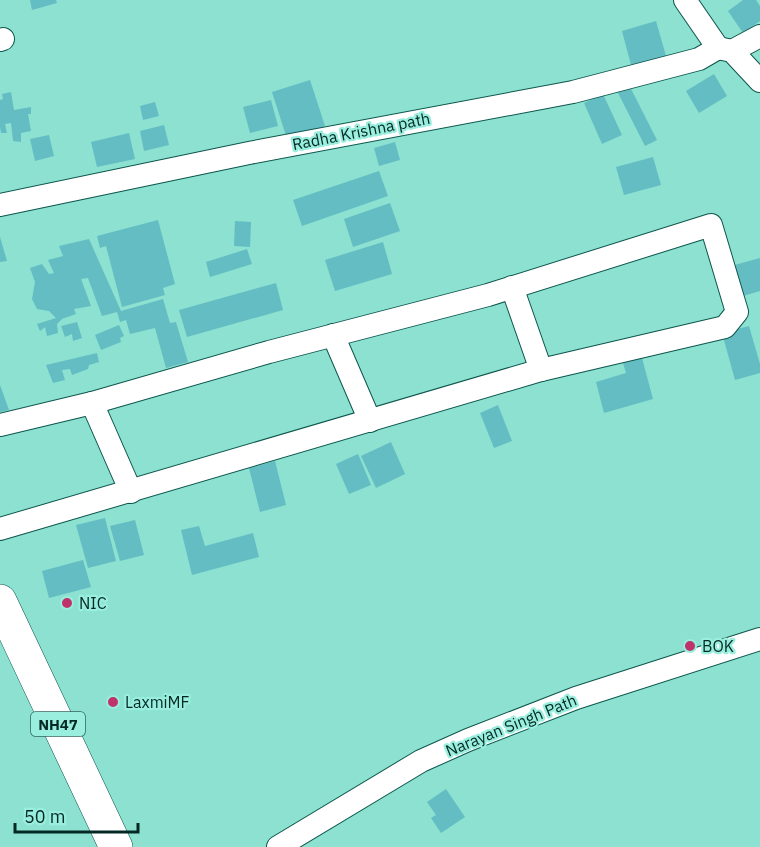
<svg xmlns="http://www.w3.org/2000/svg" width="760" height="847" font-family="'IBM Plex Sans',sans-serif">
  <rect width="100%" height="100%" fill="#8ce1d1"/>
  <g fill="#64bdc3">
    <polygon points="30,0 56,0 57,3 32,10"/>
    <polygon points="743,0 756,0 760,6 760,21 743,33 728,11"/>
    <polygon points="656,21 666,56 631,65 622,31"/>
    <polygon points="714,74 727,96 699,113 686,91"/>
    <polygon points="310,80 325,126 287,139 272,92"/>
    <polygon points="629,85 657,140 645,146 617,91"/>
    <polygon points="11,92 14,110 31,107 31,114 28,114 31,131 21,133 21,142 13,141 11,123 5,124 7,133 1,133 0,127 0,100 3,99 2,94"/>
    <polygon points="603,94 622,135 602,144 584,103"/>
    <polygon points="271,100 278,126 250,133 243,107"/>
    <polygon points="155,102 159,116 143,120 140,106"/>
    <polygon points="164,125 169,145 144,151 140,131"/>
    <polygon points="129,133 135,159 97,167 91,142"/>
    <polygon points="49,135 54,156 35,161 30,139"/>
    <polygon points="395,142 400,160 379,166 374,148"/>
    <polygon points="653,157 661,185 624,195 616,167"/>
    <polygon points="379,171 388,196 302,226 293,200"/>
    <polygon points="390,203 400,231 353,247 344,219"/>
    <polygon points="158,220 175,284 163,288 165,295 122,307 106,246 100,248 97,236"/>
    <polygon points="235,221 251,222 250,247 234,246"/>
    <polygon points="0,237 7,261 0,262"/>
    <polygon points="89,239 121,311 163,299 170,323 176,322 188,362 166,368 155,328 130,334 126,320 120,322 117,312 102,316 88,278 81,279 91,306 74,309 76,314 62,319 57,324 58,333 47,336 45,327 40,331 37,324 56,318 49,311 37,309 32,299 35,282 30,268 42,264 49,274 54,273 48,260 63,256 59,246"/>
    <polygon points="383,242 392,274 335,291 325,260"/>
    <polygon points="247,249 252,264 210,277 206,262"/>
    <polygon points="760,258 760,291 740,297 731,266"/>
    <polygon points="276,283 283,310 187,337 179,310"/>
    <polygon points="77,322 82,338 73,341 72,334 65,337 61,326"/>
    <polygon points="119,325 124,336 120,338 121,342 101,350 95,335"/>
    <polygon points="749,326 760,364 760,373 735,380 722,333"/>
    <polygon points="97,353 99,362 89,365 88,369 72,375 70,369 62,370 65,380 53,383 46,365"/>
    <polygon points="642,358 653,399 604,413 596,382 626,373 623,363"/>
    <polygon points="0,385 9,410 0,412"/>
    <polygon points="498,405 512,441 494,448 480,413"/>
    <polygon points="391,442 405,474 376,488 361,456"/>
    <polygon points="358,454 371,485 349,494 336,464"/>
    <polygon points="275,461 286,505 260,512 249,468"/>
    <polygon points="105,518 116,561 88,568 76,525"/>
    <polygon points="135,520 144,555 120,561 110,526"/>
    <polygon points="199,526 205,546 253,533 259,557 192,575 181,530"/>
    <polygon points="83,560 91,587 49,598 42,571"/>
    <polygon points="446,789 465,817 441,833 431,818 436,815 427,802"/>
  </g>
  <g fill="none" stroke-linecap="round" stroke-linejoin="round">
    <g stroke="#0d564c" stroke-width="24">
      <g id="minor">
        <polyline points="685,0 718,48"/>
        <polyline points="0,40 3,39"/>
        <polyline points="718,48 732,51 760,81"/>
        <polyline points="732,51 760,36"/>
        <polyline points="0,205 249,153 573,92 699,59 718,48"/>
        <polyline points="512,287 541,370"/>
        <polyline points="333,335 370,421"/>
        <polyline points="92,403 131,492"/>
        <polyline points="0,425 92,403 269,352 488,295 711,225 737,312 725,327 541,370 0,529"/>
        <polyline points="278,847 421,761 468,740 576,698 760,639"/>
      </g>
    </g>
    <g stroke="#0d564c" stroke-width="34">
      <polyline id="highway" points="0,601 116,847"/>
    </g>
    <use href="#minor" stroke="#fff" stroke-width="22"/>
    <use href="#highway" stroke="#fff" stroke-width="33"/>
  </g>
  <g fill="#be336a" stroke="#99eede" stroke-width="2">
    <circle cx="67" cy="603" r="6"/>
    <circle cx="690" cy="646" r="6"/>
    <circle cx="113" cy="702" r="6"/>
  </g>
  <g text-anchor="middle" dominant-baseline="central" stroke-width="4.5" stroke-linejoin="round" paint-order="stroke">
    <rect fill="#99eede" stroke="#30645c" stroke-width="1.5" x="31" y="712" width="54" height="24" rx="4.5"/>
    <g font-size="15" font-weight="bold" fill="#032924">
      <text x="58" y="724">NH47</text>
    </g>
    <g font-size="16" fill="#032924" stroke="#99eede">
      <text transform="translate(361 131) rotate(-11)">Radha Krishna path</text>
      <text transform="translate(511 725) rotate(-22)">Narayan Singh Path</text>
    </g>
    <g font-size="16" fill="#032924" stroke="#99eede" text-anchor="start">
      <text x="79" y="603">NIC</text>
      <text x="702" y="646">BOK</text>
      <text x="125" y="702">LaxmiMF</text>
    </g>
  </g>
  <path d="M15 823v9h123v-9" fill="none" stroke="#032924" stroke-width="3"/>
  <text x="24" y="823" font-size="18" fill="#032924" stroke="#99eede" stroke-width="4.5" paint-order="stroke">50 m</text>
</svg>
